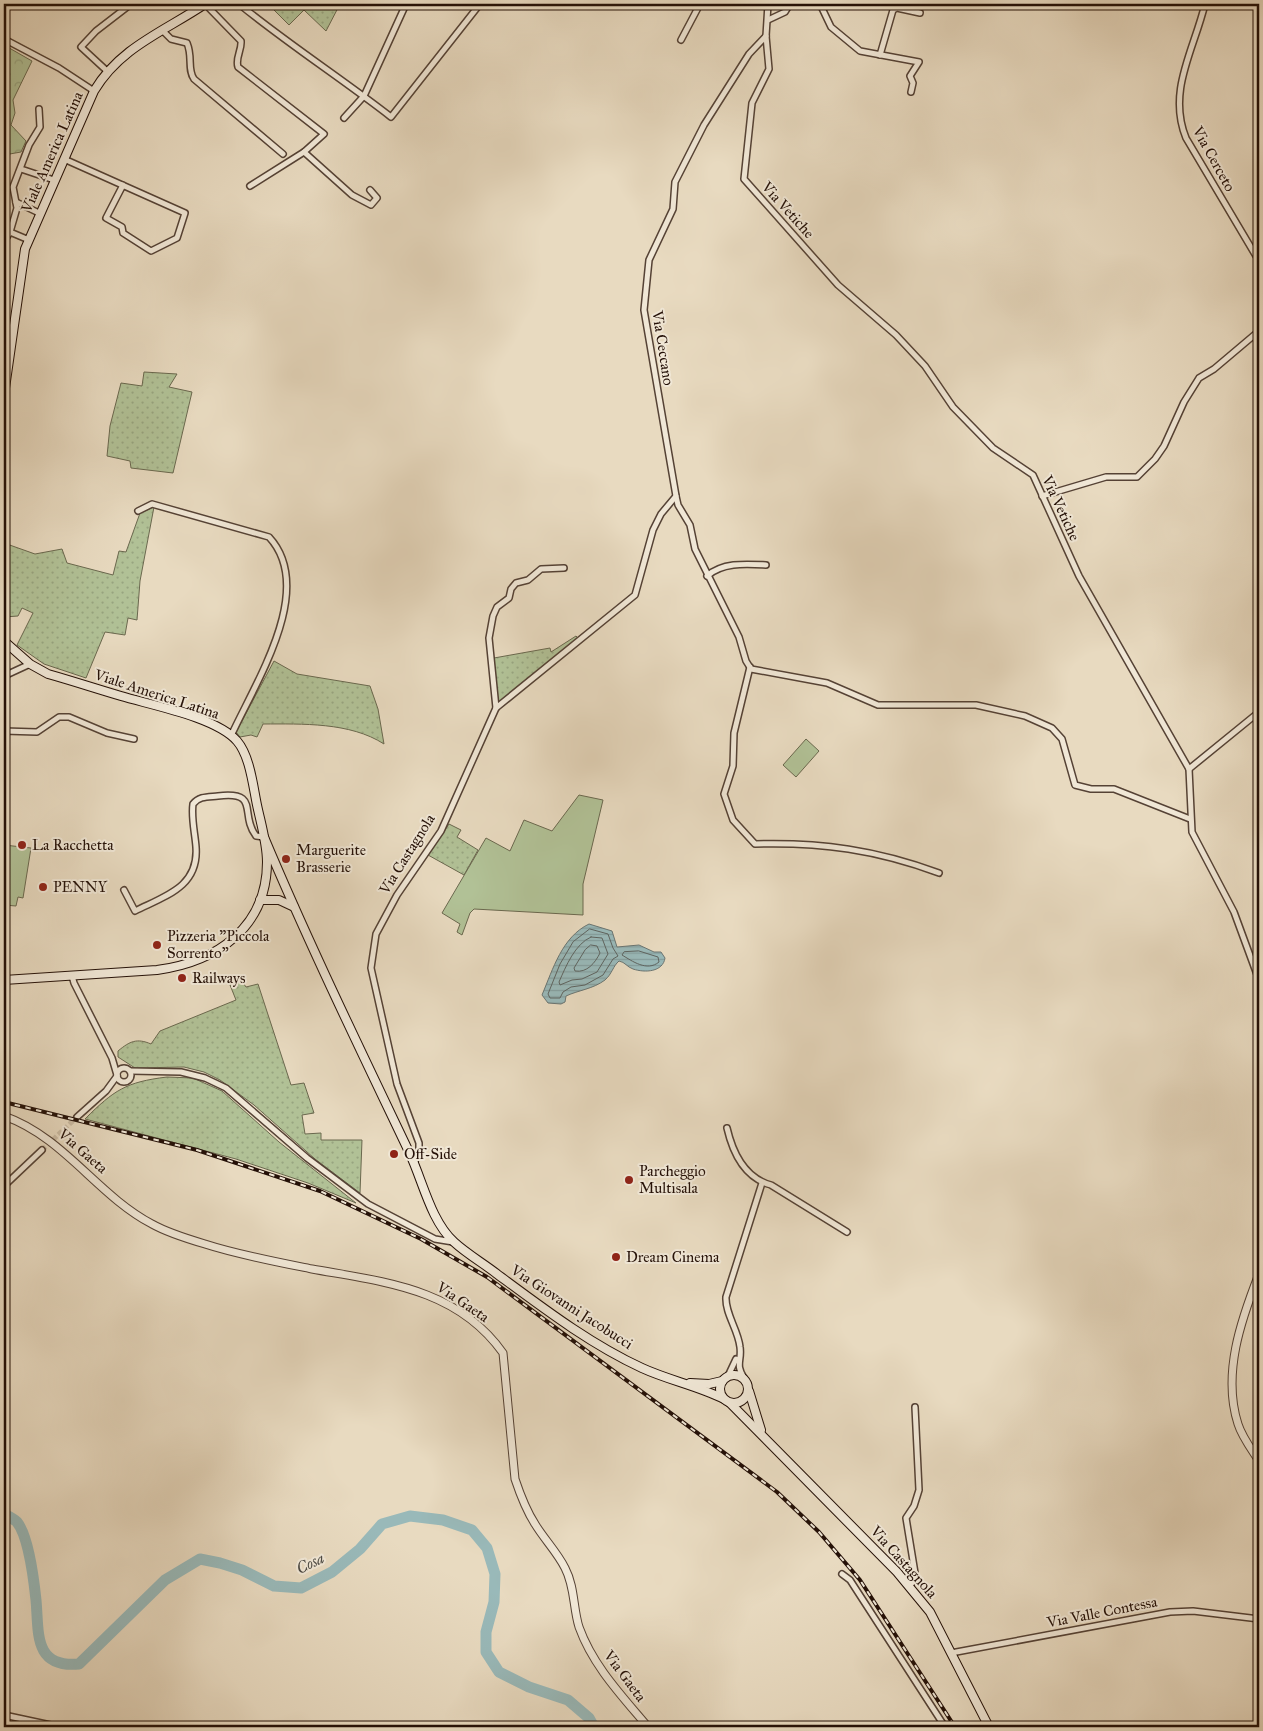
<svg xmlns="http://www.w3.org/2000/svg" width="1263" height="1731" font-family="'IM FELL Great Primer',serif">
  <defs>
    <pattern id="grass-dots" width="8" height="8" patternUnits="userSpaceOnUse" patternTransform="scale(1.25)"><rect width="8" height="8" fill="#b1c196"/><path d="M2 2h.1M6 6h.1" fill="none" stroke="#98a580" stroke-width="1.8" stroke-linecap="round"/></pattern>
    <pattern id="forest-crowns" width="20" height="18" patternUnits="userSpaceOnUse" patternTransform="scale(1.25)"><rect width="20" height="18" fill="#b1c196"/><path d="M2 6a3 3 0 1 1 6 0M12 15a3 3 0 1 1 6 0" fill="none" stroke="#98a580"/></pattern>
    <pattern id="water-rules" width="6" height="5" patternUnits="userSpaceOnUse" patternTransform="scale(1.25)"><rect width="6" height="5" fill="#99b9b9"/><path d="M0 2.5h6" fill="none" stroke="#849e9e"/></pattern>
  </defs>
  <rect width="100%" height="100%" fill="#e8dac0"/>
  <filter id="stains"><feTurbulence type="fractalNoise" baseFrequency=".004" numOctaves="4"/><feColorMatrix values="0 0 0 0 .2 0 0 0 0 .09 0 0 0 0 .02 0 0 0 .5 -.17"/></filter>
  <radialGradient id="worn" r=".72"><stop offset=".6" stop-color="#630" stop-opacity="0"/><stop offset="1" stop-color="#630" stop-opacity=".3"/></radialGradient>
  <g fill="url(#grass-dots)" stroke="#6a684e">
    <polygon points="273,4 340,4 326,31 304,10 289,25 271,7"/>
    <polygon points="144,372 177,374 169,387 192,392 173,473 131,468 130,461 107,456 110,426 121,383 142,386"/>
    <polygon points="154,507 140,581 137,620 128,618 125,635 105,632 86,678 44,664 17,645 33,613 22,608 18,616 4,617 4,603 8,591 4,588 4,543 35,554 62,549 67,563 113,575 119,551 126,552 140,513"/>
    <polygon points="576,636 579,639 499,703 497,702 494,658 550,648 551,652"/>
    <path d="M274,661L297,674L370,686L378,709L384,744C350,722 302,724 263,724L257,737L251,735L240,737L236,732Z"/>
    <polygon points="449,824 461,830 457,837 478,850 464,875 428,855"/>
    <path d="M241,980L246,987L258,984L291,1085L304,1083L314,1113L302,1115L305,1134L321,1133V1140H362L360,1193L315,1159L254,1105L220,1080L204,1072L184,1067L135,1068L118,1057V1051C130,1041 137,1038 151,1044L160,1031L236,1000L230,985Z"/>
    <path d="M167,1077L193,1078L222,1091L279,1142L356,1203L308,1183L236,1159L85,1119C114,1090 126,1082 167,1077Z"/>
  </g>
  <polygon fill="url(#forest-crowns)" stroke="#6a684e" points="4,45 32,61 13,100 15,113 11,125 26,141 21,152 4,155"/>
  <g fill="#b1c196" stroke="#6a684e">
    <polygon points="806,739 819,751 796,777 783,765"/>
    <polygon points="579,795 603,800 583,884 583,915 474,909 470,913 462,935 457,932 460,924 442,913 486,838 510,851 524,820 552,831"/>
    <polygon points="4,845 31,848 23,898 18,897 16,906 4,905"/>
  </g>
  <path fill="url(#water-rules)" stroke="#6a7572" d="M589,924L612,931L617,947L639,945L654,952H661L665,958C663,972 645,973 633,969C627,967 625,962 619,961C613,966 612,974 605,980C593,989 579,990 566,996L565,1002L561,1004L548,1003L542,995C553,969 562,937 589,924Z"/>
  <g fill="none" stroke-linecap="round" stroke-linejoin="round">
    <g stroke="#5e6460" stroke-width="1">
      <polygon points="590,929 608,934 613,948 618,956 613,959 603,975 585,985 571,987 563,992 560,998 550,998 548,994 560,964 573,942"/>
      <path d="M591,937L602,938L608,954L597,972L582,979L572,980L560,985L559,982C566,966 575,944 591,937Z"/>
      <path d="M591,945L597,946L600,953C595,963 587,973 575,971L574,968L585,950Z"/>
      <path d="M639,951L658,957L659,962C647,972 632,961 622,955L624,952Z"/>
    </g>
    <path stroke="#99b9b9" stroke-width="11" d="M4,1514C8,1516 14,1519 17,1522C29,1537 34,1581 36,1600C39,1632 33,1668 79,1664L165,1580L200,1559L220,1563L242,1570L274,1586L301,1588L332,1572L360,1549L382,1524L410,1516L443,1520L472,1530L487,1548L495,1574L494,1602L486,1632V1652L499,1672L529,1687L568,1700L589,1718L594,1727"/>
    <polyline stroke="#cbbca4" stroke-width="5" stroke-dasharray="5 2.5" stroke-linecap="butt" points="42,1150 77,1117"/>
    <g stroke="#554235" stroke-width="8">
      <g id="minor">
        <path d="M205,4L241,41C242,50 235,58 238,67L324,134L304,152L352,195L371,205L377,198L370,190"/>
        <path d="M239,4C288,44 341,78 391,117L480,4"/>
        <polyline points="768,4 766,36 769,69 752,103 744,179 838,285 896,335 925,366 953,407 993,448 1033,475 1079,576 1189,769 1192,832 1234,912 1259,980"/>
        <polyline points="820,4 831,27 860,51 919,62 910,76 913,83 911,92"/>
        <path d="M1205,4C1194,50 1167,91 1186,138L1259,261"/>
        <polyline points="768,20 785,12 790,4"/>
        <path d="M162,30L171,39L187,43C193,57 187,69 194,79L283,154"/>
        <polyline points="4,39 59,68 94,91"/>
        <polyline points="681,40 700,4"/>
        <polyline points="880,55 893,10 897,8 920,13"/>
        <polyline points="107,71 81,47 96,31 131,4"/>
        <polyline points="344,118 364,96 406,4"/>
        <polyline points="64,159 185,213 177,238 151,251 123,233 122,227 106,218 123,185"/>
        <polyline points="21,169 54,180"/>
        <polyline points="250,186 304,152"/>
        <polyline points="16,202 39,213"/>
        <polyline points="10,232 29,240"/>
        <polyline points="4,242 10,232 17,208 13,187 29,145 40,127 39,109"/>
        <polyline points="676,496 678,505 690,525 695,549 739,637 746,661 751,669 827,683 878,705 976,705 1025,716 1052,728 1062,739 1075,785 1091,789 1114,789 1190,819"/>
        <polyline points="1042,496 1106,477 1137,477 1155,459 1164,446 1184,402 1199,378 1214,369 1259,331"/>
        <path d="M138,511L152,504L269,537C317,589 255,683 231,736"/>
        <path d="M707,576C723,562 746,564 766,565"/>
        <path d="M750,667L734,733L733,766L724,794L733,820L755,844C821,842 877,850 939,873"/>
        <polyline points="4,676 30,664"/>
        <polyline points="496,708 489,638 493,616 497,607 509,598 511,589 516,583 528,580 541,569 564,568"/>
        <polyline points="4,731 37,732 59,717 69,717 107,733 134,739"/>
        <polyline points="1189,769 1259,712"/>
        <path d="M124,890L135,911C165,896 199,887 196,847C195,833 191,818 193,804C199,796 208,797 218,796C261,791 239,814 256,836L264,837"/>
        <polyline points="72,976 74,983 112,1058 117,1075"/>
        <circle cx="124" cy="1075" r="7"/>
        <polyline points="130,1071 181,1072 205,1078 226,1088 307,1158 368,1204 435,1239 453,1242"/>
        <polyline points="77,1117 106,1091 117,1076"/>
        <path d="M727,1128C733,1154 745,1178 771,1185L847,1232"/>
        <polyline points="414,1163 419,1152 419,1143 397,1084 371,968 376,934 397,895 441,831 496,708 635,595 653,530 661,514 676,496 644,310 649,260 673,209 675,182 704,125 749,54 766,36"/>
        <polyline points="4,1186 42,1150"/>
        <polyline points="728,1376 736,1359"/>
        <path d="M744,1378C735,1364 742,1361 740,1347C738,1329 725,1314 726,1297L762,1183"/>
        <polyline points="842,1574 850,1580 945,1727"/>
        <polyline points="909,1586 914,1581 915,1573 906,1518 914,1506 919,1490 915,1407"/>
        <polyline points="951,1653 1170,1612 1193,1611 1259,1619"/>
        <polyline points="4,1715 60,1727"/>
      </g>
    </g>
    <g stroke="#554235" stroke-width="9">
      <g id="tertiary">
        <path d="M4,1116C64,1137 97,1195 152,1224C168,1233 188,1239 205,1244C239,1255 277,1262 312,1269C384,1282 457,1288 503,1353L515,1479C520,1494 526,1510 535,1524C544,1539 557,1552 565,1568C575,1587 573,1608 579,1627C593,1666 622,1696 648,1727"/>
        <path d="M1259,1274C1241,1320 1222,1374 1238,1424C1242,1437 1252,1450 1259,1461"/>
      </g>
    </g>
    <g stroke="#241007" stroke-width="10">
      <g id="secondary">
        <path d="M4,395L25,249L94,91C120,47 165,31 205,4"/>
        <path d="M4,641L30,664L48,674C73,681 97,689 121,696C151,705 216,717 237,741C250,756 253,786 257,805C261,824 267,843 267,862C267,927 217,962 157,970L4,980"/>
        <path d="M264,837C309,944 360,1049 410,1154C423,1182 431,1221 454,1242C467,1254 483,1263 497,1274C543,1308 590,1344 642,1368C668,1380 698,1386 724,1399"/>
        <polyline points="260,900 279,900 294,907"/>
        <circle cx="734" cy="1389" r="14"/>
        <polyline points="690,1383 709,1384 722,1381"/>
        <polyline points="749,1391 761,1430"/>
        <polyline points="730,1403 897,1572 930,1612 989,1727"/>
      </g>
    </g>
    <use href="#minor" stroke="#f0e7d6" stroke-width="5"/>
    <use href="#tertiary" stroke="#f0e7d6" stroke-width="7"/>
    <use href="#secondary" stroke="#f0e7d6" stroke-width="8"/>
    <g stroke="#241007" stroke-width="4">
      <polyline id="rail" points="4,1102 197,1150 320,1191 421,1239 487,1277 777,1492 819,1532 860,1580 955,1727"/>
    </g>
    <use href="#rail" stroke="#f0e7d6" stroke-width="2" stroke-dasharray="5.5" stroke-linecap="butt"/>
  </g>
  <g fill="#8f2418" stroke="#f0e7d6" stroke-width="2">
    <circle cx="22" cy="845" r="5"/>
    <circle cx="286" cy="859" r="5"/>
    <circle cx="43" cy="887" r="5"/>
    <circle cx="157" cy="945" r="5"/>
    <circle cx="182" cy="978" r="5"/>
    <circle cx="394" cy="1154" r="5"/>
    <circle cx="629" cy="1180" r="5"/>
    <circle cx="616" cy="1257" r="5"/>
  </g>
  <g text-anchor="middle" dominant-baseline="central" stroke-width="4" stroke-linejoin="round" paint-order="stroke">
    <g font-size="15" fill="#241007" stroke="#f0e7d6">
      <text transform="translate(52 152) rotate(-66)">Viale America Latina</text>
      <text transform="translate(1214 159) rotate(61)">Via Cerceto</text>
      <text transform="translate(788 210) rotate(48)">Via Vetiche</text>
      <text transform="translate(663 348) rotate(81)">Via Ceccano</text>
      <text transform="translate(1061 508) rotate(65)">Via Vetiche</text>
      <text transform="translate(157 694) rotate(18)">Viale America Latina</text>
      <text transform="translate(407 854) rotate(-58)">Via Castagnola</text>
      <text transform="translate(83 1151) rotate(41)">Via Gaeta</text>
      <text transform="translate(463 1302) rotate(34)">Via Gaeta</text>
      <text transform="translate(572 1307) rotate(33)">Via Giovanni Jacobucci</text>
      <text transform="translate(904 1562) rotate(48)">Via Castagnola</text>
      <text transform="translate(1102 1612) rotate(-11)">Via Valle Contessa</text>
      <text transform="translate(625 1676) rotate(53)">Via Gaeta</text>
    </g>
    <g font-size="15" fill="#241007" stroke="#f0e7d6" text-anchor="start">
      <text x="32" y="845">La Racchetta</text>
      <text x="296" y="850">Marguerite<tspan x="296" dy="17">Brasserie</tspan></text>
      <text x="53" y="887">PENNY</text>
      <text x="167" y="936">Pizzeria "Piccola<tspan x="167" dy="17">Sorrento"</tspan></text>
      <text x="192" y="978">Railways</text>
      <text x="404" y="1154">Off-Side</text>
      <text x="639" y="1171">Parcheggio<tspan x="639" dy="17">Multisala</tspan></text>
      <text x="626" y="1257">Dream Cinema</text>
    </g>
    <g font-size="16" font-style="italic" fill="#4d4b45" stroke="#f0e7d6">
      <text transform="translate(310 1563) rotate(-26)">Cosa</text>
    </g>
  </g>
  <rect width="1263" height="1731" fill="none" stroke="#e8dac0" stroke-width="20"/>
  <rect x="5" y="5" width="1253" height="1721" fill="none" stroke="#241007" stroke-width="2.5"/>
  <rect x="10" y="10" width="1243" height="1711" fill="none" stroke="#241007"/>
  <rect width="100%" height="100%" filter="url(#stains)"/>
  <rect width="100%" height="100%" fill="url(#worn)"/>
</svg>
